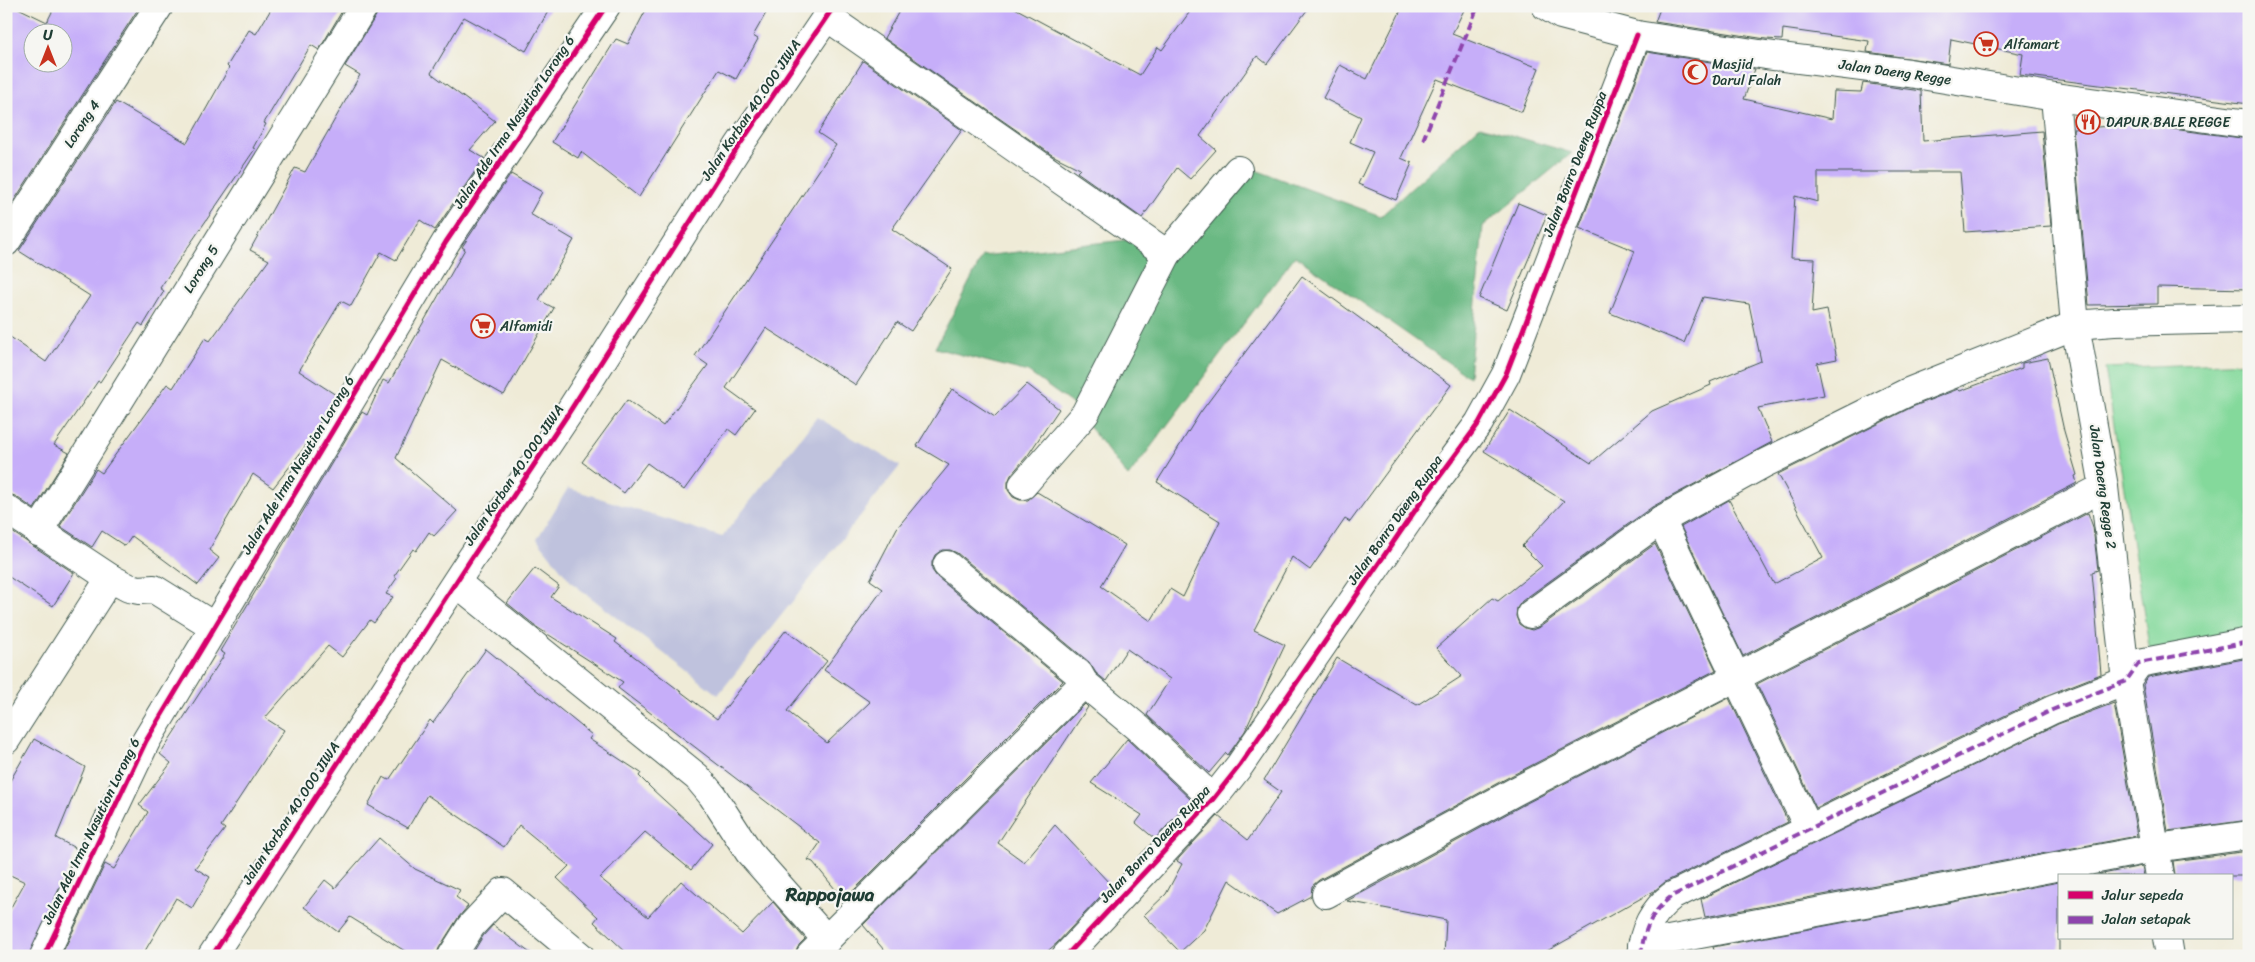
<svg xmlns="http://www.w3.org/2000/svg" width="2255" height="962" font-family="Sriracha,sans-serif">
  <rect width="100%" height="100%" fill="#f6f6f2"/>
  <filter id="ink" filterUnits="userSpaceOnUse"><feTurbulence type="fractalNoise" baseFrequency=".02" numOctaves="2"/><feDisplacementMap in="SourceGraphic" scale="10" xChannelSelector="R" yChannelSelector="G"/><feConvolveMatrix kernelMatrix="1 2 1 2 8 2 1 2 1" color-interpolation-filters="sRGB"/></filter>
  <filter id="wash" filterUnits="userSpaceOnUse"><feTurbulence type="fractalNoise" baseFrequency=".0096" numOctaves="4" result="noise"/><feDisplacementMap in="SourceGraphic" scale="20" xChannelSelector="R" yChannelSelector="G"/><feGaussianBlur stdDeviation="1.12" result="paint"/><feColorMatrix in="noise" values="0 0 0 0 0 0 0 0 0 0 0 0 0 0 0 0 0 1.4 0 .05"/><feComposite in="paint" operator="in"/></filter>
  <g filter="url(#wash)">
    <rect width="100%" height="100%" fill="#efebd7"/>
    <polygon fill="#bfc2dd" points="817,417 900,466 718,695 572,583 537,539 568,488 722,537"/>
    <polygon fill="#84d99b" stroke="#528b68" points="2249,362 2249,630 2151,659 2105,368"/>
    <polygon fill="#6bb983" stroke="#457b5c" points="1480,126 1572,153 1483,226 1469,377 1295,256 1128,477 1071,403 1028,372 935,348 983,256 1187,233 1239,164 1381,216"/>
    <g id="blocks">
      <g fill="#c6aef9" fill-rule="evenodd">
        <path d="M6,6H14L47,22L55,6H140L6,213ZM32,32H62V62H32Z"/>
        <polygon points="273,6 345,6 319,50 311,45 264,123 266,124 253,148 255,149 160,288 164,291 143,326 139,323 100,382 98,381 54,445 69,453 34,509 15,496 6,493 6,334 46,362 90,296 19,251 116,102 187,143 229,68 227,66 249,30 256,34"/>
        <polygon points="380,6 551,6 526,51 464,17 431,73 495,121 470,150 484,158 435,230 420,220 396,260 381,252 351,306 341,301 299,371 336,395 305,447 273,488 253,474 209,550 219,558 198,585 132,536 125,546 102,531 92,547 60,526 96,469 102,473 167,384 173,388 205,338 210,341 269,260 250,250 295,168 305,172 360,75 345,66 377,14"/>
        <polygon points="648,6 770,6 753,36 758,39 736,79 719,70 639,197 581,152 578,158 552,142 616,39 628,44"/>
        <polygon points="902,6 1011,6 1140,75 1158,47 1162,50 1194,6 1310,6 1267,64 1257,56 1200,136 1216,150 1190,179 1177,168 1142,218 1077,172 1080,169 1052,155 884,38"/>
        <polygon points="1403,6 1466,6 1452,34 1539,68 1522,112 1437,79 1401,158 1412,163 1396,200 1358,184 1373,152 1350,142 1361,117 1323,98 1340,65 1367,79"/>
        <polygon points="1661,6 2249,6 2249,104 2020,75 2023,54 1951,39 1948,64 1867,52 1869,41 1783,29 1782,40 1766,39 1655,22"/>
        <polygon points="1647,52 1755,69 1744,99 1832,119 1834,91 1861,92 1863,83 1921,91 1923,141 2042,131 2051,226 1965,232 1960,172 1818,172 1818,202 1795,196 1791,258 1815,259 1812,313 1827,310 1837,359 1817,363 1824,395 1758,408 1772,442 1652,507 1522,601 1517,608 1516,616 1519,624 1525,628 1532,630 1540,627 1655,544 1716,670 1509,777 1319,880 1312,886 1311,896 1277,914 1229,880 1204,930 1180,952 1144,915 1166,894 1182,864 1177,861 1179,858 1218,816 1248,840 1281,792 1264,780 1337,658 1417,705 1462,676 1436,648 1492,598 1498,601 1542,566 1522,546 1564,501 1484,451 1510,410 1591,463 1652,411 1711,385 1710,382 1761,361 1749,304 1703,297 1684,343 1610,313 1635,251 1579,228"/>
        <polygon points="863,61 962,130 892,229 952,269 911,331 897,322 856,385 766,328 726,388 755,409 736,435 728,429 684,490 647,463 624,493 582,462 627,400 663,426 708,365 695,356 836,145 818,133"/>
        <polygon points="2134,124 2249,139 2249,289 2157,287 2157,304 2089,305 2073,129"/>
        <polygon points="511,174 542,192 530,214 574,240 539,300 554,308 504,395 442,360 396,458 457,511 434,536 429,532 416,551 413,549 394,576 397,578 386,594 393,597 374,623 370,620 342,657 328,646 265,718 284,730 221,826 225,829 195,868 210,877 192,908 176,898 142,956 61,956 105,864 114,869 148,812 139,805 171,763 160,754 225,654 220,651 362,412 367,415 383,380 389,383 465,249 462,247"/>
        <polygon points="1518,203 1547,215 1507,310 1479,298"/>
        <polygon points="1302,276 1451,385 1350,522 1345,519 1310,570 1292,557 1254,630 1285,645 1245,731 1228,755 1226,753 1209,773 1147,715 1170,679 1127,649 1106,681 1096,673 1089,662 957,553 950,550 942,550 935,555 932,562 932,570 937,577 1063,681 844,900 813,862 808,860 820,843 618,688 623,682 538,628 507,603 535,568 559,586 551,597 617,639 615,642 717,719 786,630 827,661 787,711 827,743 870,702 824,670 883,589 870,580 897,528 949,465 917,446 952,389 995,417 1027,384 1059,409 1028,455 1011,475 1008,482 1008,490 1013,497 1020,500 1028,500 1037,492 1125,545 1101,586 1151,621 1170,589 1183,597 1220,521 1157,482 1200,413"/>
        <polygon points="2048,358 2064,431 2077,475 2075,476 2077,483 1743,656 1681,527 1729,500 1774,584 1823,558 1778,474 1912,407 1958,389 1960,391 2022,368 2022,363"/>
        <polygon points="2088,513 2093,527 2098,570 2092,572 2101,674 2045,696 1816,808 1757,684"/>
        <polygon points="6,528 74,573 53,606 6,575"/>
        <polygon points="486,649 592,735 589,739 641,773 639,776 652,789 712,844 691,870 645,832 600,878 648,917 681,881 742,934 773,902 805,939 799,945 795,956 630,956 594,922 598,917 557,878 569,866 519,825 504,847 427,795 408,828 368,805 383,777 389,780 430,720 433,723"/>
        <polygon points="2249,658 2249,820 2168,831 2143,685 2148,677"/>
        <polygon points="1729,698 1788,822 1665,882 1654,891 1538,956 1444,956 1446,920 1347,901 1523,805"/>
        <polygon points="2114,703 2137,836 1705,917 1701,899 2058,724"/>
        <polygon points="1085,704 1088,707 998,843 1024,862 1055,825 1111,885 1057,943 1042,956 889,956 863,925"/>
        <polygon points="34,739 85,767 56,838 77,849 29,956 6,956 6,916 25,882 6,873 6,788"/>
        <polygon points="1127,739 1191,800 1155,839 1136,823 1142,815 1091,783"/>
        <polygon points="379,838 415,869 460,890 456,897 468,906 458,918 439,948 436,956 413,956 350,917 338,932 304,907 325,880 335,888"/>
        <polygon points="2249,851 2249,876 2175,876 2173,861"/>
        <polygon points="2142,866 2144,876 2093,876"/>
        <polygon points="2059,882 2059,956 1716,956 1713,947"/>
        <polygon points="493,925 534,956 471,956 483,936"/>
      </g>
    </g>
  </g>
  <g filter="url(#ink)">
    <use href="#blocks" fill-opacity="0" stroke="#3e574c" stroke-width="1"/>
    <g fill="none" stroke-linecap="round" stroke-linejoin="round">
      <g stroke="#3e574c" stroke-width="30">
        <g id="minor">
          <polyline points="1546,6 1561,15 1637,35 1766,55 1909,73 2055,97 2249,124"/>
          <polyline points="827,17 1167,254 1238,170"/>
          <polyline points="2055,97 2075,325 2104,487 2126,681 2160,876"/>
          <polyline points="6,242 159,6"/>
          <polyline points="1023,485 1085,414 1167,254"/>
          <polyline points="6,509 110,578 129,588 139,590 154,589 215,627"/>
          <polyline points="1661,520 1809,829"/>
          <polyline points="38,532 364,6"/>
          <polyline points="947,565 1079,674 1084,683 1138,728 1213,799"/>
          <polyline points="457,583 697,777 712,795 749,852 827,940"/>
          <polyline points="1531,614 1661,520 1763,464 1906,393 2075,325 2114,322 2249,319"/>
          <polyline points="6,740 110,578"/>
          <polyline points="1326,894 1516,791 2104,487"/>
          <polyline points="2167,938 2170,956"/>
          <polyline points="1642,945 2156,848 2249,835"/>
          <polyline points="44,956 146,741 446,242 606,6"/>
          <polyline points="212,956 471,559 568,414 738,147 834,6"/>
          <polyline points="452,956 471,926 503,892 580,956"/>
          <polyline points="810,956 1084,683"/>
          <polyline points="1066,956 1213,799 1240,765 1423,499 1479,423 1506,374 1637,35"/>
          <path d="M1641,956C1643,930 1652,911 1672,896L2052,710L2126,681L2139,663L2249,642"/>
        </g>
      </g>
      <use href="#minor" stroke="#fff" stroke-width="28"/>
      <g stroke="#8e44ad" stroke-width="4" stroke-dasharray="8 4" stroke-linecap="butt">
        <polyline points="1423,140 1478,6"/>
        <path d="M1641,956C1643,930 1652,911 1672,896L2052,710L2126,681L2139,663L2249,642"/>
      </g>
      <g stroke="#f6f6f2" stroke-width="8">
        <g id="cycleway">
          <polyline points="44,956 146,741 446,242 606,6"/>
          <polyline points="212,956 471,559 568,414 738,147 834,6"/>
          <polyline points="1066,956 1213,799 1240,765 1423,499 1479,423 1506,374 1637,35"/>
        </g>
      </g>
      <use href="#cycleway" stroke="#d6006c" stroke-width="5"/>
    </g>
  </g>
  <defs>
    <g id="supermarket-ring" transform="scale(1.25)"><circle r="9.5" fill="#f6f6f2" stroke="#c8321e" stroke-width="1.5"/><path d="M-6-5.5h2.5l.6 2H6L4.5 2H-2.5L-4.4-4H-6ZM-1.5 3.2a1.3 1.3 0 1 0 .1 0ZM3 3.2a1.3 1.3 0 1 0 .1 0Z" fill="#c8321e"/></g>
    <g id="mosque-ring" transform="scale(1.25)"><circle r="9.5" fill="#f6f6f2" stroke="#c8321e" stroke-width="1.5"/><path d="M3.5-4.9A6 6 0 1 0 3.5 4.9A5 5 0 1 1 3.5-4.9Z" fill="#c8321e"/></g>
    <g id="restaurant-ring" transform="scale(1.25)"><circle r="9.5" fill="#f6f6f2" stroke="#c8321e" stroke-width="1.5"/><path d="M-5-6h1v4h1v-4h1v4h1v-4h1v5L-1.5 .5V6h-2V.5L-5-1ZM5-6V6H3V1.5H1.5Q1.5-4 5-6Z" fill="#c8321e"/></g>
  </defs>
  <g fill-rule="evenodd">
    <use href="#supermarket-ring" x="1986" y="44"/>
    <use href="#mosque-ring" x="1695" y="72"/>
    <use href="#restaurant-ring" x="2088" y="122"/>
    <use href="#supermarket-ring" x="483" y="326"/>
  </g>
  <g text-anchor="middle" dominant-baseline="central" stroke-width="4.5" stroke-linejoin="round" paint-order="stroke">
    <g font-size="14" fill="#1f3d34" stroke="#f6f6f2" text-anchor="start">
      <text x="2004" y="44">Alfamart</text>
      <text x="1712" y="64">Masjid<tspan x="1712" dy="16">Darul Falah</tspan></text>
      <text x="2106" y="122">DAPUR BALE REGGE</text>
      <text x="500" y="326">Alfamidi</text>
    </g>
    <g font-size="14" fill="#1f3d34" stroke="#f6f6f2">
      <text transform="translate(1895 72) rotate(8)">Jalan Daeng Regge</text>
      <text transform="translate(751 110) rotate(-56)">Jalan Korban 40.000 JIWA</text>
      <text transform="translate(514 122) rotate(-56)">Jalan Ade Irma Nasution Lorong 6</text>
      <text transform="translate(82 124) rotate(-57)">Lorong 4</text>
      <text transform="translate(1575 164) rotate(-69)">Jalan Bonro Daeng Ruppa</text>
      <text transform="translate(201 269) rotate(-58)">Lorong 5</text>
      <text transform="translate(298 465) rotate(-59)">Jalan Ade Irma Nasution Lorong 6</text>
      <text transform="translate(514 475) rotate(-56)">Jalan Korban 40.000 JIWA</text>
      <text transform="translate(2103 487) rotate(82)">Jalan Daeng Regge 2</text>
      <text transform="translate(1395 520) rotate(-55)">Jalan Bonro Daeng Ruppa</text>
      <text transform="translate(291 813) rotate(-57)">Jalan Korban 40.000 JIWA</text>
      <text transform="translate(91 831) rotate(-64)">Jalan Ade Irma Nasution Lorong 6</text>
      <text transform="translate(1155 844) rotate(-47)">Jalan Bonro Daeng Ruppa</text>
    </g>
    <g font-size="19" font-weight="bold" fill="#1f3d34" stroke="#f6f6f2">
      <text x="830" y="894">Rappojawa</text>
    </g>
  </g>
  <rect width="2255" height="962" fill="none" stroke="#f6f6f2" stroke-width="25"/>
  <rect x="2058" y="874" width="175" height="65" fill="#f6f6f2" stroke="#a0aca6"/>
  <rect x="2068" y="891" width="25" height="8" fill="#d6006c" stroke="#a0aca6"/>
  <text x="2102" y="900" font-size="15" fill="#1f3d34">Jalur sepeda</text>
  <rect x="2068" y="916" width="25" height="8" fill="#8e44ad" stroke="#a0aca6"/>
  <text x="2102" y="924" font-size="15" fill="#1f3d34">Jalan setapak</text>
  <g transform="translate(48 48)"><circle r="24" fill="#f6f6f2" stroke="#a0aca6"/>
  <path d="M0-4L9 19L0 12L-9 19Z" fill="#c8321e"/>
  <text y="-8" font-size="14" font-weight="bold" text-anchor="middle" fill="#1f3d34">U</text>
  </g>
</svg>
